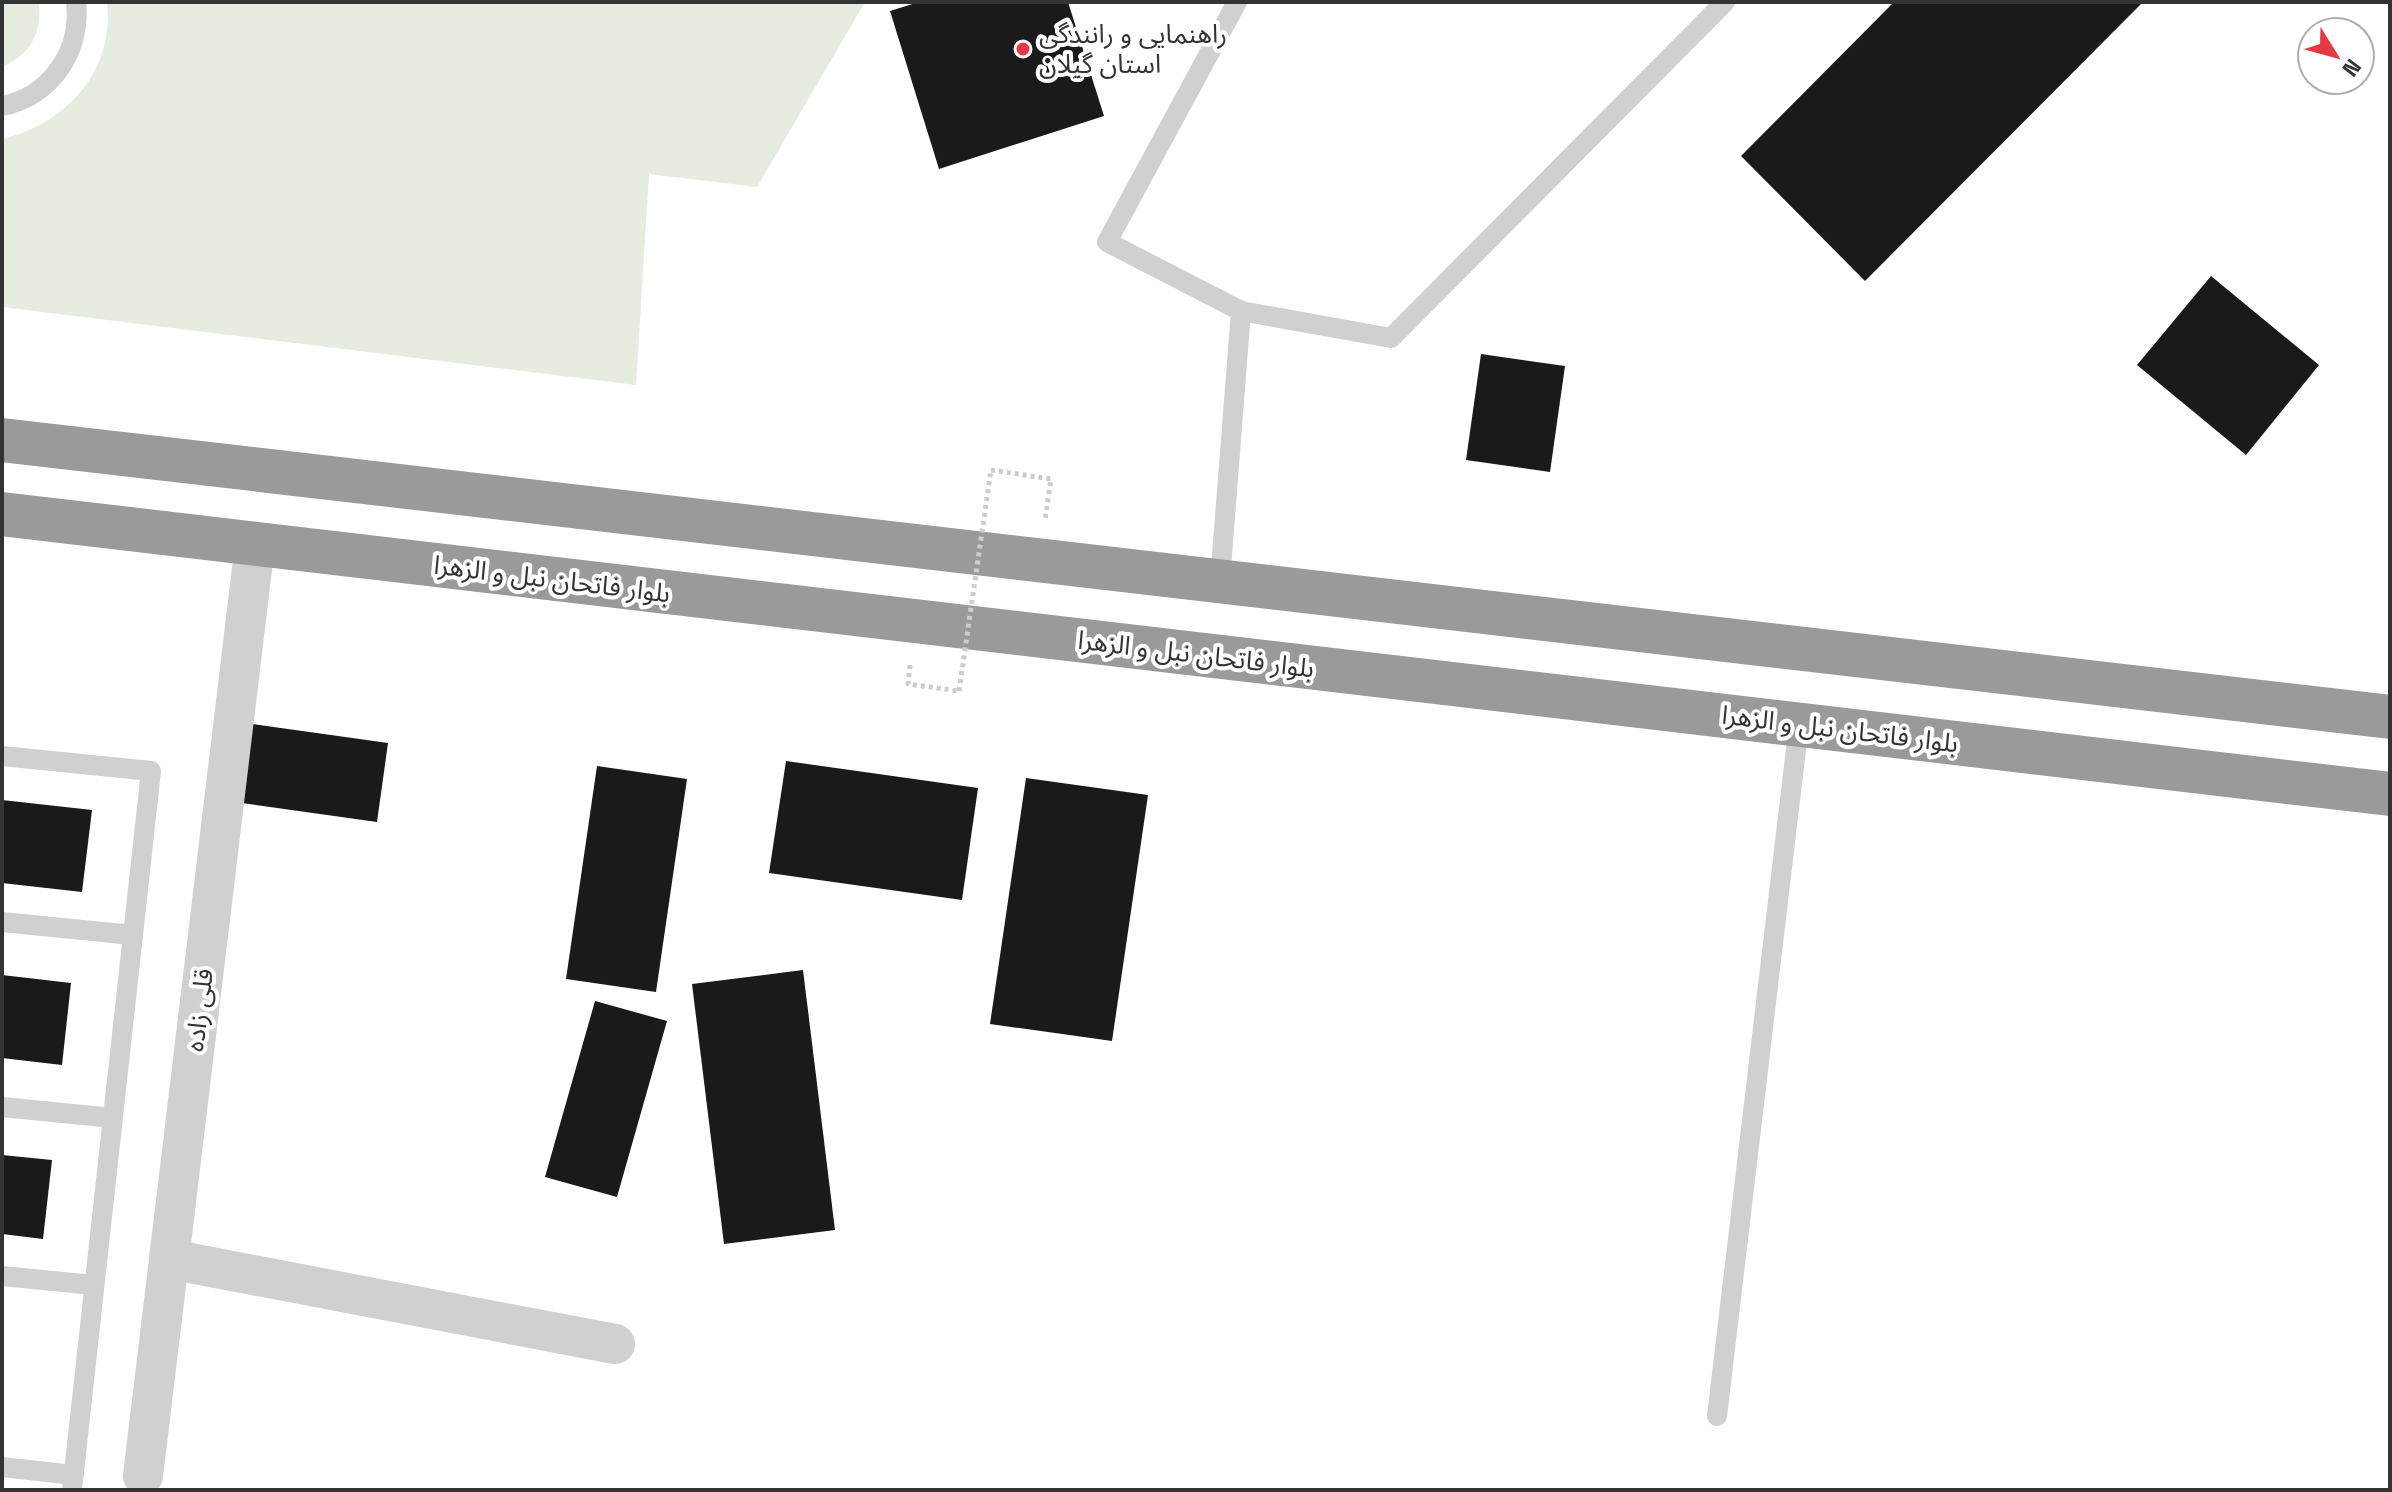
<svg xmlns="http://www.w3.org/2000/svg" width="2392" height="1492" font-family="'Space Grotesk','Noto Sans Arabic',sans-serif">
  <rect width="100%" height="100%" fill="#fff"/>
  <g fill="#e6ecdf">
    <path d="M2,2H39C42,33 31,54 2,67Z"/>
    <path d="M107,2H865L757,187L649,174L636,385L2,307V139C66,124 115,71 107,2Z"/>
  </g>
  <g fill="#1a1a1a">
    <polygon points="919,2 1068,2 1104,116 939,169 890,11"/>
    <polygon points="1894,2 2143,2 1865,281 1741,156"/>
    <polygon points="2211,276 2319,365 2246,455 2137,365"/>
    <polygon points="1481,354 1565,366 1550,472 1466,460"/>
    <polygon points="246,723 388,743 377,822 235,802"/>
    <polygon points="786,761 978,788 962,900 769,873"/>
    <polygon points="597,766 687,779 656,992 566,979"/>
    <polygon points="1026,778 1148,795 1112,1041 990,1024"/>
    <polygon points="2,800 92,810 82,892 2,883"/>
    <polygon points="803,970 835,1230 724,1244 692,984"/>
    <polygon points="2,975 71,983 62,1065 2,1058"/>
    <polygon points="595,1001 667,1021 617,1197 545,1177"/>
    <polygon points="2,1155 52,1160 43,1239 2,1234"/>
  </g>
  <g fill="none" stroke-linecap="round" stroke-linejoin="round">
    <g stroke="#cdcdcd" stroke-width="5" stroke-dasharray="4 4" stroke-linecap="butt">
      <polyline points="991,470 1051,479 1045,520"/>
      <polyline points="910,665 908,684 959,691"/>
    </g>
    <g stroke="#d0d0d0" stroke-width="20">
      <polyline points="1237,2 1107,242 1241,311 1391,338 1725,2"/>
      <path d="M2,106C50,97 82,51 76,2"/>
      <polyline points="1220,581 1241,311"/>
      <polyline points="2,756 151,771 72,1490"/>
      <polyline points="2,922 133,935"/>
      <polyline points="2,1107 113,1118"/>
      <polyline points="2,1276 94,1285"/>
      <polyline points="1717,1416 1799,724"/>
      <polyline points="2,1467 74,1475"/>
    </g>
    <g stroke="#d0d0d0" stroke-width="40">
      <polyline points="169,1259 615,1344"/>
      <polyline points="143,1476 255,544"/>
    </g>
    <g stroke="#9a9a9a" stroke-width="44">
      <polyline points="2,440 2390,717"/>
      <polyline points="2,514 2390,794"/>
    </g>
    <polyline stroke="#cdcdcd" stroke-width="5" stroke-dasharray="4 4" stroke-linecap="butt" points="959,691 991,470"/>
  </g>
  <circle fill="#e63946" stroke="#fff" stroke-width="3" cx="1023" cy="49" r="8"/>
  <g text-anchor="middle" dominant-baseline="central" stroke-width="8" stroke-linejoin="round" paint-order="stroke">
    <g font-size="26" fill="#333" stroke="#fff" text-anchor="start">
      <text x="1039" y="34">راهنمایی و رانندگی<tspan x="1039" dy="30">استان گیلان</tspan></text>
    </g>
    <g font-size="26" fill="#333" stroke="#fff">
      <text transform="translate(552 579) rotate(7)">بلوار فاتحان نبل و الزهرا</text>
      <text transform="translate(1196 654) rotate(7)">بلوار فاتحان نبل و الزهرا</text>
      <text transform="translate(1840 729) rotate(7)">بلوار فاتحان نبل و الزهرا</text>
      <text transform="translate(199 1010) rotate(-83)">قلی زاده</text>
    </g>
  </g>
  <rect width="2392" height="1492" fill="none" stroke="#333333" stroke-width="8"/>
  <g transform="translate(2336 56) rotate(127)"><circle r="38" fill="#ffffff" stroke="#adadad" stroke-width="2"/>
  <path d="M0-6L14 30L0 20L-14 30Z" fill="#e63946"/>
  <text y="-12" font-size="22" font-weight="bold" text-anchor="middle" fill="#333333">N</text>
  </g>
</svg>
